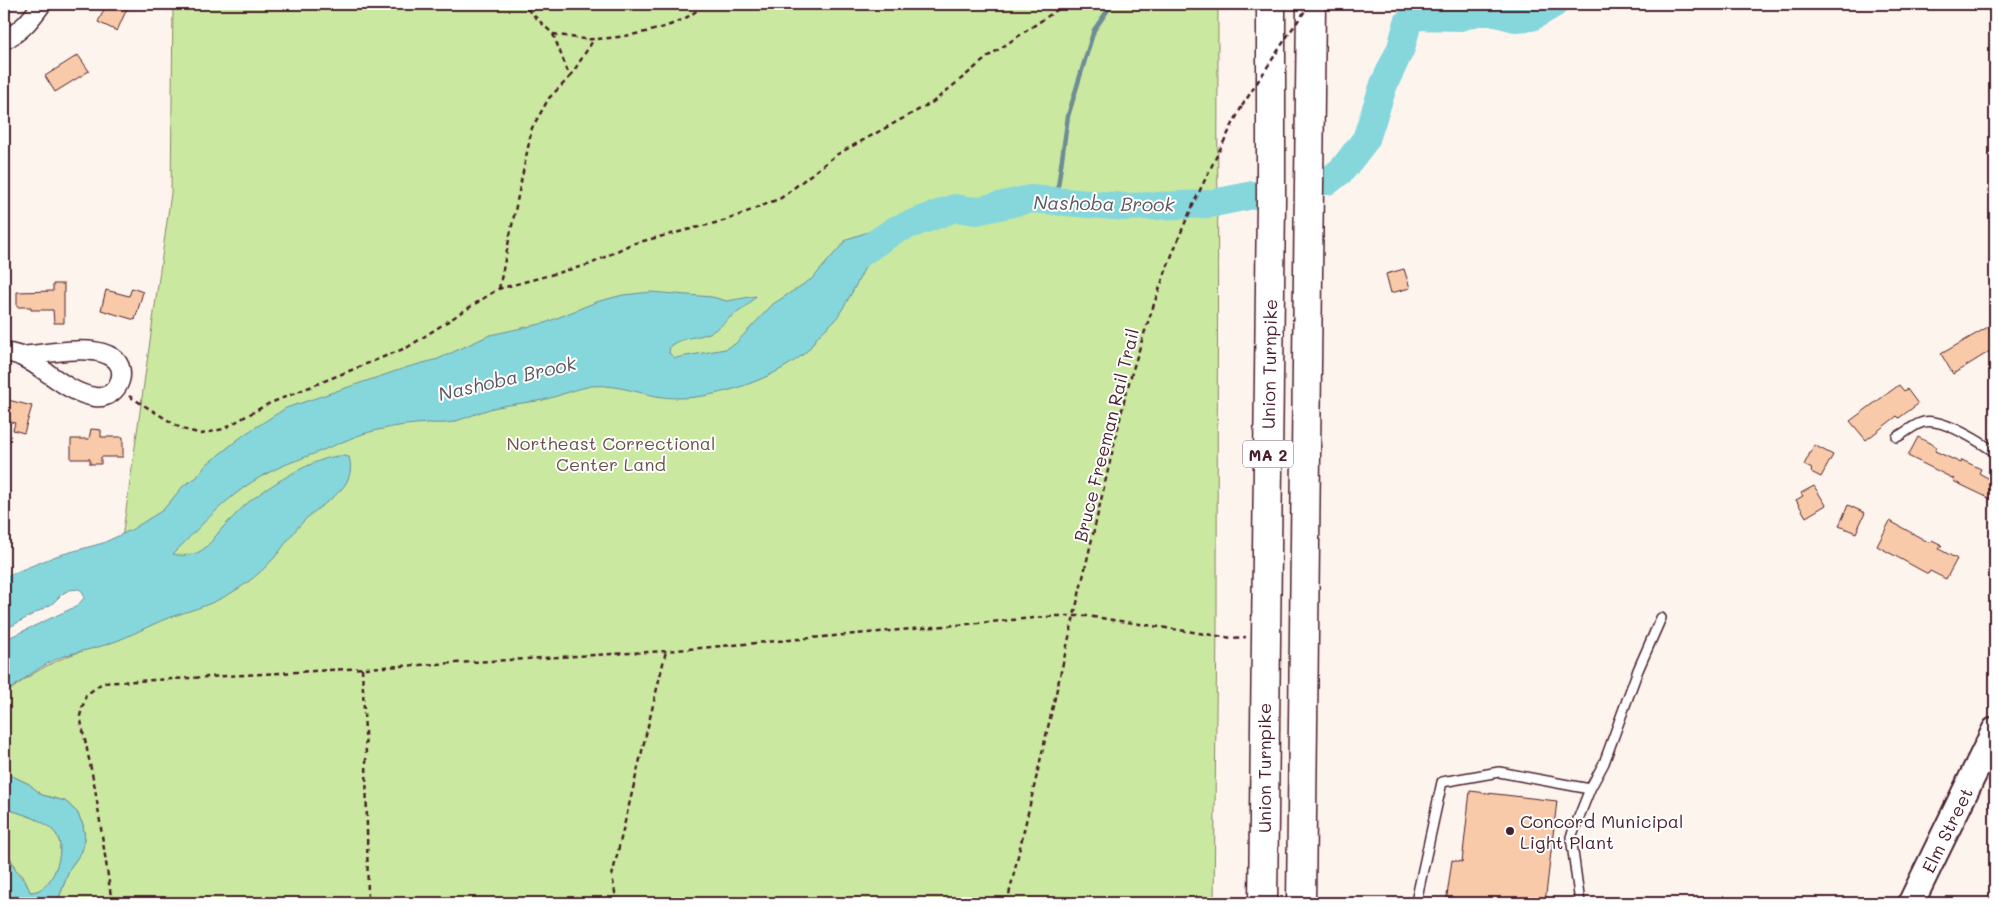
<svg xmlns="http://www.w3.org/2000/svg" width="1999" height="907" font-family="Mali,sans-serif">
  <rect width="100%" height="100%" fill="#fef4ee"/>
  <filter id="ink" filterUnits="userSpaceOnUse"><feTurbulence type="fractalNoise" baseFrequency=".02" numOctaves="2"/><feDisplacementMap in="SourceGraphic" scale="10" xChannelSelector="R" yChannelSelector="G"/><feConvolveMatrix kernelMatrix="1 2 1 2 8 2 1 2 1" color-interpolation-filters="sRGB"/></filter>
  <g filter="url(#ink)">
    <g fill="#cae8a0" stroke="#8a8466">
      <path d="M173,4H1218L1217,623L1214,903H57L70,868L82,851L85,839L83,825L77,812L65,801L42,795L29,784L4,772V695C39,667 63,655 107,644L171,193Z"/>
      <path d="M4,808C21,814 45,818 56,834C68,850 52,894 30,892L23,876L16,870L10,857L4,853Z"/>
    </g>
    <g fill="#85d7dc" stroke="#6d8d95">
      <path d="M883,227C870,258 856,288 838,316C833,323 826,328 820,334C815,339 812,346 807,351C777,378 719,398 679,398C649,399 621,383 591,386C574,389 560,396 543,400C526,403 510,404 493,408C479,412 467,418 453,422C446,424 436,423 428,423C411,424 394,426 378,430C358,434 341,443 323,450C305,458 286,463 268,473C230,492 202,525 173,554C180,556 191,556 199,552C210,546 217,533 225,525C234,517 241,508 250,501C269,486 326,449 349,457C358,488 326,500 308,517C296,528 288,540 279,552C264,571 245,586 224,597C207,606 189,611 171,617C149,625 130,637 108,644C94,649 79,651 64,656C42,664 22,680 4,695V640L77,606L84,598L83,592L79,589L69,590L62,594L52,604L4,630V577L56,556L103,543L131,530L163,510L184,485L196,478L207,464L245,434L286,408L408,367L438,359L490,335L545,323L596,302L623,295L651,292L712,297L727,301L756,296C749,305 742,310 732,316C724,322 718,330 707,334C694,338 681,338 670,346L669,353L675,358L725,349L735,344L773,304L813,278L847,239Z"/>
      <path d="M4,772L29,784L42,795L65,801L77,812L83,825L85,839L82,851L70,868L57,903H4V853C11,857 11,862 15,869C21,878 26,880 30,892C52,894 68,849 56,834C45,819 21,814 4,808Z"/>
    </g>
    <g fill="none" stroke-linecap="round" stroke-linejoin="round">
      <polyline stroke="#6d8d95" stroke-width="4.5" points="1056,201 1068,116 1094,30 1112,4"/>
      <g stroke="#85d7dc" stroke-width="28">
        <polyline points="1328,181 1342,170 1366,139 1384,84 1401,48 1408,22 1415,16 1460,17 1477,12 1492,12 1515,18 1532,17 1554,4"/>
        <polyline points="846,263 895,230 955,208 976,211 1030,199 1125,207 1209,204 1253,195"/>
      </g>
    </g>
    <g fill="#f9caa9" stroke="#4a1f2b">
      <polygon points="107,4 129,4 117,31 98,22"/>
      <polygon points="78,55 89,71 55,92 45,76"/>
      <polygon points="1404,269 1410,288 1391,293 1386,274"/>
      <polygon points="53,284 64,284 64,323 54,323 53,310 31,310 31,307 17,307 17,292 53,291"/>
      <polygon points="132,288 143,292 135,320 101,310 106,290 129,296"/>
      <polygon points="1995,323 1995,348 1953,374 1941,354"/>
      <polygon points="1899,385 1904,391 1907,389 1918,404 1899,418 1897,416 1866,440 1850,421"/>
      <polygon points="4,399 32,406 24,433 13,430 15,423 4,420"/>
      <polygon points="91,429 101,430 101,437 123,437 123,457 101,457 101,464 90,464 90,459 71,459 71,439 89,439"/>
      <polygon points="1918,437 1937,447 1935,451 1961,463 1962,460 1981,469 1979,473 1995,482 1995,501 1953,481 1954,479 1908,456"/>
      <polygon points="1814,445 1833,455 1821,477 1811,472 1812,469 1804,465"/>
      <polygon points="1814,486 1826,505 1806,517 1796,500 1803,496 1801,493"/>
      <polygon points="1848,505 1865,513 1856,533 1839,526"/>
      <polygon points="1890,521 1930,543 1932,540 1942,545 1939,549 1957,559 1946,579 1930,571 1928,574 1877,546"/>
      <polygon points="1470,791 1557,801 1545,903 1446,903 1452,860 1462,862"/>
    </g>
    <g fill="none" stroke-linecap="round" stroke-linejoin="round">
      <g stroke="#4a1f2b" stroke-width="12">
        <g id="service">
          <path d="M1897,437C1905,433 1916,423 1924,422C1943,418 1980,442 1995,452"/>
          <polyline points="1590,789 1604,763 1638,670 1661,618"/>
          <polyline points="1418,903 1417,897 1442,782 1499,772 1590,789 1571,837 1580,903"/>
        </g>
      </g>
      <g stroke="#4a1f2b" stroke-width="21">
        <g id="minor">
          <path d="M4,40C21,32 31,19 42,4"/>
          <path d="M4,352C10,353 17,354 22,357C47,369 67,393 95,397C120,400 132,365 108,355C86,345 45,354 21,356"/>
        </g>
      </g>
      <g stroke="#4a1f2b" stroke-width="29">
        <polyline id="secondary" points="1911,903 1995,730"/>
      </g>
      <g stroke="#4a1f2b" stroke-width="31">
        <g id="trunk">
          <polyline points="1263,903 1271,200 1271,4"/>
          <polyline points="1301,903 1311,4"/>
        </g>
      </g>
      <g stroke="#4a1f2b" stroke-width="2.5" stroke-dasharray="5 4" stroke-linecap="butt">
        <path d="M553,34C567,36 582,40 595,39C624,38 685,28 703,4"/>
        <polyline points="570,77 594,39"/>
        <polyline points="499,289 532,128 549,98 570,77 553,34 522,4"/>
        <polyline points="129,396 182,429 202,434 223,429 268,404 408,347 498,289 591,264 631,244 727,220 781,198 836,155 933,102 989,56 1066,4"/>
        <polyline points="362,668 366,754 368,903"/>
        <polyline points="112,903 95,788 80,716 86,695 102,683 666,651 1057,616 1087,616 1232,638 1246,637"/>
        <polyline points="617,903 612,876 666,651"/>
        <path d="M1007,903L1126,393C1142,338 1160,283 1182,230C1200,188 1221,147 1242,106"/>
      </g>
      <use href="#service" stroke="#fff" stroke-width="9"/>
      <use href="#minor" stroke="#fff" stroke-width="18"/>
      <use href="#secondary" stroke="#fff" stroke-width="25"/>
      <use href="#trunk" stroke="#fff" stroke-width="28"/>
      <polyline stroke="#4a1f2b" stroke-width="2.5" stroke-dasharray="5 4" stroke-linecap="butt" points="1242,106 1290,32 1310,4"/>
    </g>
  </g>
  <circle fill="#4a1f2b" stroke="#fff" stroke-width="2" cx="1510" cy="831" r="5"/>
  <g text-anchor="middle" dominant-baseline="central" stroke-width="4" stroke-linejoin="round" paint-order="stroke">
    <rect fill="#fff" stroke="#80626b" stroke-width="1" x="1243" y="440.5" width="50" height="27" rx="4"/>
    <g font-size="16" font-weight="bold" fill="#4a1f2b">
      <text x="1268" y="454">MA 2</text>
    </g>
    <g font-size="18" fill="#4a1f2b" stroke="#fff">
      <text transform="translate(1269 364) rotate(-89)">Union Turnpike</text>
      <text transform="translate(1106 435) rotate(-76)">Bruce Freeman Rail Trail</text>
      <text transform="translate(1264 768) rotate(-90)">Union Turnpike</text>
      <text transform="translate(1947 830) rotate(-64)">Elm Street</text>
    </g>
    <g font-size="18" fill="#6a5148" stroke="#fff">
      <text x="611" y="443">Northeast Correctional<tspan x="611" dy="21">Center Land</tspan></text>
    </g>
    <g font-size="18" fill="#4a1f2b" stroke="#fff" text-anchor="start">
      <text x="1520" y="821">Concord Municipal<tspan x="1520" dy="21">Light Plant</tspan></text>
    </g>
    <g font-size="19" font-style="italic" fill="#5c5660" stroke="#fff">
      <text transform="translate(1104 203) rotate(1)">Nashoba Brook</text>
      <text transform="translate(507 378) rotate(-13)">Nashoba Brook</text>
    </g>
  </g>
  <rect width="1999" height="907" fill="none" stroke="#fff" stroke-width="20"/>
  <rect x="10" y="10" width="1979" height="887" fill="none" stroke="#4a1f2b" stroke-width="2" filter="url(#ink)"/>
</svg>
